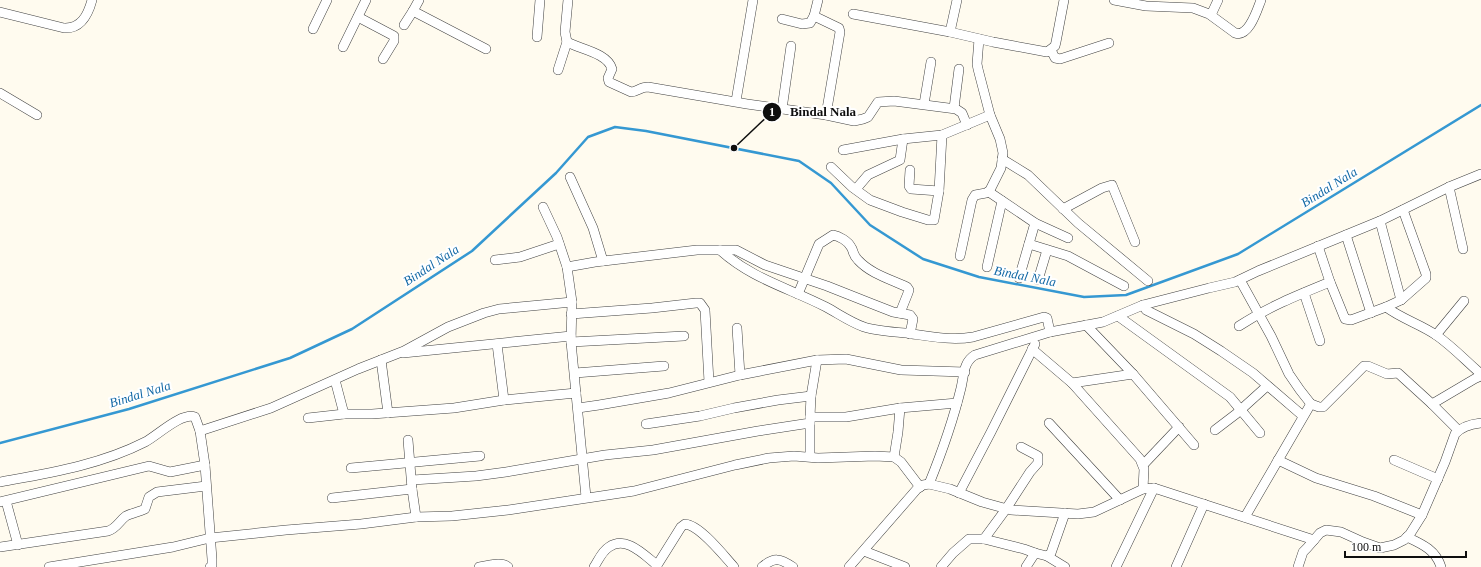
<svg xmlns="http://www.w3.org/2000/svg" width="1481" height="567" font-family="'Times New Roman',serif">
  <rect width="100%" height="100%" fill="#fffbef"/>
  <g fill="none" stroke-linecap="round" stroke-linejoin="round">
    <polyline stroke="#3598d2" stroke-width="2.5" points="0,443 129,409 290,358 352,329 472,251 556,173 588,137 615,127 646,131 799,161 831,183 870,225 923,259 979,277 1084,297 1126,295 1238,254 1481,105"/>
    <g stroke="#414141" stroke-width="10">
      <g id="minor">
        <polyline points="419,0 413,11 486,49"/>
        <path d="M568,0L565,32L567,42C580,49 608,53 612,69L608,78L609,82L631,92C637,92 640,87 648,87L747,104L826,115L854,121L863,119L868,117L878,102L894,101L956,109L962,113L967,125"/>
        <path d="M1114,0L1146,6L1193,8L1209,14L1235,33C1249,38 1257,10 1261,0"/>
        <path d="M0,12L64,28C81,29 88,15 92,0"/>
        <polyline points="853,14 950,32 993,42 1047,52 1055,46 1056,42 1064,0"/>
        <polyline points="1211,15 1218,0"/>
        <polyline points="814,16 839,28 840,32 826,115"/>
        <polyline points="358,17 394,36 394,41 383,59"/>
        <polyline points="782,19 802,24 810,23 814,16 818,0"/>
        <polyline points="404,25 413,11"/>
        <polyline points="313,29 327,0"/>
        <polyline points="950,32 957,0"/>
        <polyline points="537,37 540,0"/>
        <polyline points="343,47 366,0"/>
        <polyline points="1051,50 1055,58 1060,59 1109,43"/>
        <polyline points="558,70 567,42"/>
        <polyline points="0,93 37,115"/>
        <polyline points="736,101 753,0"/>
        <polyline points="924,104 931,62"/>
        <polyline points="954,108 959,69"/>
        <polyline points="782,109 791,46"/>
        <polyline points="843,150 903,139 942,135 990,115"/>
        <polyline points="1002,159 1028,175 1078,223 1148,281"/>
        <polyline points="831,167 852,187 870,200 902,212 928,220 934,220 939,191 942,135"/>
        <polyline points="910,170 909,186 911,189 939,191"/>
        <polyline points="570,177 593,228 603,261"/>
        <polyline points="1449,187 1463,249"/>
        <polyline points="856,189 868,175 900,160 903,139"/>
        <polyline points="989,192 1035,223 1068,238"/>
        <polyline points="543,207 557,237 567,267 572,302 571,342 586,497"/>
        <polyline points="1063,209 1102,188 1112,185 1135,242"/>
        <polyline points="1380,221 1401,300"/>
        <polyline points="1346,235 1371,313"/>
        <polyline points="1029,244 1068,256 1124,286"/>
        <path d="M720,250C752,279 789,288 826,307C839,314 850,322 864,327C877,331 892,332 906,333C928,336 951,341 973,337L1044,317L1047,318L1050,332"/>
        <polyline points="960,256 972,200 975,195 986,193 990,190 1001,168 1003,153 1000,139 990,115 978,69 977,64 979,39"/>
        <polyline points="495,260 520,257 559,244"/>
        <polyline points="567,267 595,262 697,250 736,250 765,265 827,286 870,303 893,312 910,315 913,319 910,334"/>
        <polyline points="987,267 1002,201"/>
        <polyline points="1019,278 1035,223"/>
        <polyline points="1038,280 1047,250"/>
        <polyline points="1240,280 1271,336 1289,374 1300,390 1311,404"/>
        <polyline points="1330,282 1345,319 1351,320 1386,307 1401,300 1426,278 1426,274 1403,210"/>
        <polyline points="1304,293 1320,341"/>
        <path d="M798,294L819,244L833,235C839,236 848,241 851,247C854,251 852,254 858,260C871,274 890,279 907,287L909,290L908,293L900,313"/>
        <polyline points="1143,305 1146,310 1194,334 1221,351 1253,373 1303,416"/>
        <path d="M1386,307C1402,319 1420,324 1436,335C1452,346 1466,361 1481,374"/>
        <polyline points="571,314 652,308 696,303 700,303 705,310 709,382"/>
        <polyline points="1118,316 1230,397 1260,433"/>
        <polyline points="1086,325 1133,374"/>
        <path d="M1239,326C1268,307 1298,295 1330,282L1318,246"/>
        <polyline points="737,328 740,375"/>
        <polyline points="1436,335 1464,301"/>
        <polyline points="571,342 684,336"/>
        <polyline points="497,344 504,400"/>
        <polyline points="1032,349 1072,383 1140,459 1144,469 1143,489"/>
        <polyline points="403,353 571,336"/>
        <polyline points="381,360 388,413"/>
        <polyline points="575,373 664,366"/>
        <polyline points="335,380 344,414"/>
        <polyline points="1072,383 1133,374 1194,445"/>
        <polyline points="1432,404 1458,430"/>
        <polyline points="578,408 599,405 669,393 740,375 817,360 846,359 901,370 965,372"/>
        <polyline points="900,408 957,403"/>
        <polyline points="810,417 811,396 817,360"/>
        <polyline points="308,418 344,414 372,414 454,408 504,400 576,393"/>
        <polyline points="1049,423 1120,500"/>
        <polyline points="646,424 700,416 734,408 778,400 811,396"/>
        <polyline points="1215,430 1236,414 1267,386"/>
        <polyline points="408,440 412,489 416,517"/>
        <polyline points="810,456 810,423"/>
        <polyline points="1278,460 1316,478 1374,496 1422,515"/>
        <polyline points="1394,460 1438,479"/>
        <polyline points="1143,465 1179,427"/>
        <polyline points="351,468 480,456"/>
        <polyline points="412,480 476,476 506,472 605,455 653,450 758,431 810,423 810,417 846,417 900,408 898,432 894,457"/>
        <path d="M0,482C49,473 100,465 145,442C157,436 181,412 195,417L200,431"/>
        <path d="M929,484C942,452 953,421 961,388C964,376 963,362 975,355L1050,332L1103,322L1143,305L1209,288L1235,282L1258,271L1380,221L1449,187L1481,174"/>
        <polyline points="959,493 991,432 1035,344"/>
        <polyline points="332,498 412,489"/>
        <polyline points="6,501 18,545"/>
        <polyline points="0,502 149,466 170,472 205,465"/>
        <polyline points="1245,517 1309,407 1311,404 1319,407 1323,407 1364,366 1368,366 1387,374 1398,373 1432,404 1476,378 1481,376"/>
        <path d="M1407,537C1422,544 1436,550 1441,567"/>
        <polyline points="984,539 1006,509 1030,472 1038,463 1038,456 1021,447"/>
        <path d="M0,547L108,531C117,528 119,521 126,516C132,513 139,512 145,509L149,497L157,492L206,486"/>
        <polyline points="864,551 905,567"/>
        <polyline points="1047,556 1065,567"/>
        <polyline points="49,567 173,547 210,538 286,530 361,524 416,517 452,516 508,510 634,491 735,465 769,458 794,456 818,458 875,456 894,457 901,462 920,487"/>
        <polyline points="210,567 212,566 212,559 205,465 200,431 271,408 358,369 404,351 448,327 484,313 499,309 572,302"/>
        <path d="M479,567C488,566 501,561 508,567"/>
        <path d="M594,567C598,561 602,551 609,547C626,535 644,555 657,565"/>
        <path d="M656,567L681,527L685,524C700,525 724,556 734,567"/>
        <path d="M762,567C774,557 780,558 793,567"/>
        <polyline points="849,567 917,489 923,485 929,484 950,489 982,502 1011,510 1078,514 1094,512 1143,489 1154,488 1314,540"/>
        <polyline points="941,567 953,553 969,539 984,539 1024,549 1035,553"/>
        <polyline points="1026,567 1035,553 1047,556 1051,553 1065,513"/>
        <polyline points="1116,567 1154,488"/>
        <polyline points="1176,567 1204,504"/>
        <path d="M1298,567L1303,552L1307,548L1320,533L1326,530L1341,532L1363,542L1380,548L1394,545L1404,540L1410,534L1422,515L1445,462L1455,434C1461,427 1472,424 1481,423"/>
      </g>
    </g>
    <use href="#minor" stroke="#fff" stroke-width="9"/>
  </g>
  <g text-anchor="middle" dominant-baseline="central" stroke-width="4" stroke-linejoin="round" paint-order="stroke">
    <g font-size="13" font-style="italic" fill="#1268a5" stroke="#fff">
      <text transform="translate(1329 187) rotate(-32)">Bindal Nala</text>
      <text transform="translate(431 265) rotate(-33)">Bindal Nala</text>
      <text transform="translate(1025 276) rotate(11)">Bindal Nala</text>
      <text transform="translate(140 394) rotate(-17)">Bindal Nala</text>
    </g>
  </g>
  <path fill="none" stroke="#0e0e0e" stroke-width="1.5" d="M734 148L772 112"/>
  <g fill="#0e0e0e" stroke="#fff" stroke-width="1.5">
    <circle cx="734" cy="148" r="4"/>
    <circle cx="772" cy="112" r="10"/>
  </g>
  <g font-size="12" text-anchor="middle" font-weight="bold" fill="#fff">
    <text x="772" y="116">1</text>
  </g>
  <g font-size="13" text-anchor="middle" font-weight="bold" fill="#0e0e0e" stroke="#fff" stroke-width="4" stroke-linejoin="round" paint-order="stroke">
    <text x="823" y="116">Bindal Nala</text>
  </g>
  <path d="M1345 551v6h121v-6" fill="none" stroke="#0e0e0e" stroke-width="2"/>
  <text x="1351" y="551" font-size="12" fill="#0e0e0e" stroke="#ffffff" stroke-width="3" paint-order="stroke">100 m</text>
</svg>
